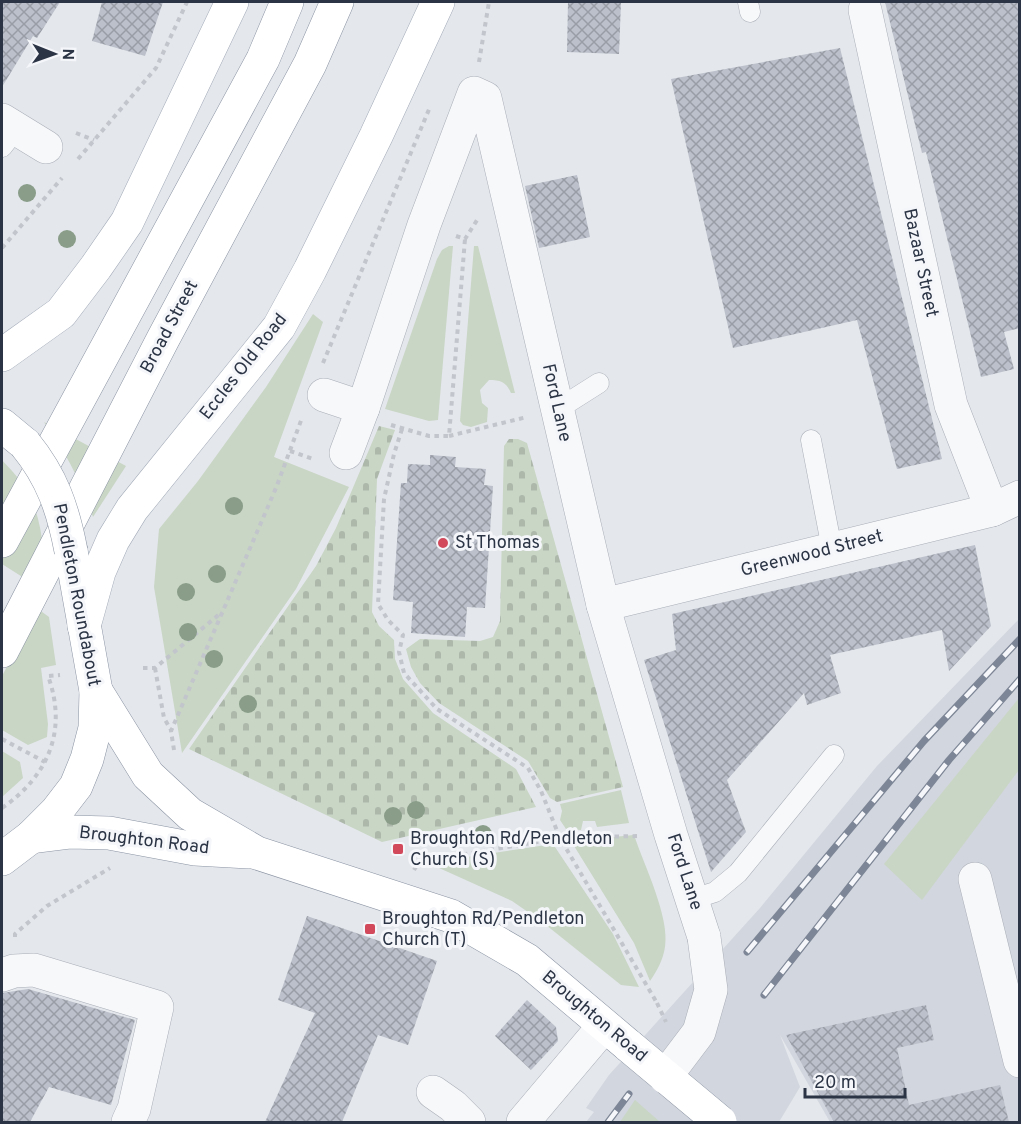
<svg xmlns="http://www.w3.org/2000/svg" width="1021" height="1124" font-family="Overpass,sans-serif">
  <defs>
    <pattern id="cemetery-stones" width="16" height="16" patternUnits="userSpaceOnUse" patternTransform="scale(1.5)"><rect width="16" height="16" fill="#c9d6c5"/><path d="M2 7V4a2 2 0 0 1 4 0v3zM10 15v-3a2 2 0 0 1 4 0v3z" fill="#adb8ab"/></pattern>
    <pattern id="building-cross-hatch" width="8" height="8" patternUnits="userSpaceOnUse" patternTransform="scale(1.5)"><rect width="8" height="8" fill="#bbc0ca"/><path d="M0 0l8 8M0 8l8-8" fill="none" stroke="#989da6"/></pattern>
  </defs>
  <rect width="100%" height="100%" fill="#e4e7ec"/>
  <polygon fill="#d2d6de" points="1019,619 1019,1122 830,1122 780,1035 800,1087 779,1122 586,1122 594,1112 586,1108 609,1075 760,908 877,766"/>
  <g fill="#c9d6c5">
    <polygon points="449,246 453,246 438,420 429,421 385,409 437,259 442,250"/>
    <path d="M474,246H478L515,393H511C506,382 501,380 489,380L480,390L482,403L488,408L487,422L471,427L463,425L460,421Z"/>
    <polygon points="313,314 323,322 274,457 349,487 296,589 182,753 154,587 159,529 198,481 266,387"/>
    <path d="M44,422L126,466L93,517C81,482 66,452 44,422Z"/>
    <path d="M2,460C12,471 23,482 30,496C44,526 44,560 46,592L2,564Z"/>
    <polygon points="38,609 49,617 56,665 41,668 48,724 47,737 28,745 2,730 2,676"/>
    <polygon points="1019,698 1019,770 922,900 884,864"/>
    <polygon points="2,751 20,762 23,778 2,797"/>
    <polygon points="621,790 629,823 597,827 595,821 583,821 581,830 566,829 560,820 562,811 560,804"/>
    <path d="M634,835C644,865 670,917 665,947C663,960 657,971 650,981L634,943L571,841Z"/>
    <polygon points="553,844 613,934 639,987 621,985 541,921 512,901 428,863"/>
    <polygon points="635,1100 660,1122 620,1122"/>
  </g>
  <g fill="url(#cemetery-stones)">
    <polygon points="379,426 395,430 377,479 372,612 379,626 394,640 395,659 403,679 433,713 516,769 536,807 382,842 189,749 316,566 336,528"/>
    <polygon points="509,439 518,439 527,443 623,787 557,802 550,798 528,761 439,703 420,683 411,667 406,649 420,639 480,641 493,637 500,621 504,446"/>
  </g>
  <g fill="url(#building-cross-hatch)">
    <polygon points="2,2 60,2 37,38 33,36 2,87"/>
    <polygon points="102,2 163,2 145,56 92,41"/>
    <polygon points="568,2 621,2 619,54 567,52"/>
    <polygon points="885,2 1020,2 1020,328 1004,332 1014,369 981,377 926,152 922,153"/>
    <polygon points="840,48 942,459 897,469 857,320 733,348 671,79"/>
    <polygon points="577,175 590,237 539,248 525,186"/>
    <polygon points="430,455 456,457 455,467 486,469 484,485 493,486 485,608 467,607 465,637 411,633 413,602 393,600 401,483 407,483 408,464 430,465"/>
    <polygon points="975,545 991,626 949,671 942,630 830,655 841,693 807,705 804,693 727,780 746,832 711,872 644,660 676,650 672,614"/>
    <polygon points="307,916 437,961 408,1045 378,1035 342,1122 265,1122 315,1013 278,1000"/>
    <polygon points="28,989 135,1020 111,1105 49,1087 30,1122 2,1122 2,993"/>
    <polygon points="527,1000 556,1027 558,1041 531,1070 495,1036"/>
    <polygon points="926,1005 934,1040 897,1048 909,1105 1000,1085 1009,1122 834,1122 786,1035"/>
  </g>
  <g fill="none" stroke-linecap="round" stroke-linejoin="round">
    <g stroke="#a9aeb7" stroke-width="21">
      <g id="service">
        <polyline points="748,2 750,12"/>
        <polyline points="2,147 16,129"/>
        <polyline points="558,409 599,383"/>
        <polyline points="811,440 832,549"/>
        <polyline points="693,899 715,892 738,873 834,755"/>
      </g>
    </g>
    <g stroke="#a9aeb7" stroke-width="34">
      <g id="minor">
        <polyline points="865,10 951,405 992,510"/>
        <polyline points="2,120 46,147"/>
        <polyline points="324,395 363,408"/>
        <polyline points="346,453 363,408 424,225 474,93 485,98 603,605 671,835 704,937"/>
        <polyline points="603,605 992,510 1020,497"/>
        <polyline points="975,879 1020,1061"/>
        <polyline points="2,975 14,971 34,970 157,1007 134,1109 128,1122"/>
        <polyline points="433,1092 453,1106 469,1122"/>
        <polyline points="523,1122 604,1026"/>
      </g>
    </g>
    <g stroke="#a3abb8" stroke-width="34">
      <g id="primary">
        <polyline points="2,355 61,313 96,267 127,222 232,2"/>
        <polyline points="84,626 99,572 113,540 132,509 279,327 310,270 376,136 438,2"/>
      </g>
    </g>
    <g stroke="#8b94a3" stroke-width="34">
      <g id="trunk">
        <polyline points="2,425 25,444"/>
        <polyline points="2,541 263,59 287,2"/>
        <polyline points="2,651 163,339 310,64 337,2"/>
        <polyline points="96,691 148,775 190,814 257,853 451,916 527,960 629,1046"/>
        <polyline points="31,837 71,832 109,833 195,849 249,852"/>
        <polyline points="2,859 31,837 56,812 76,786 87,759 95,728 96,691 71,551"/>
      </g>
    </g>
    <g stroke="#c2c5cb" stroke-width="4" stroke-dasharray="4.5 4.5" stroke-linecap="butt">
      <polyline points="479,62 489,2"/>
      <polyline points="76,133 94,140"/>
      <polyline points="78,159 156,68 187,2"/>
      <polyline points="456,236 465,239 479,217"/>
      <polyline points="2,248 62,178"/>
      <polyline points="323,363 430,107"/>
      <polyline points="391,425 429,436 449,436 465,239"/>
      <polyline points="402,429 394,454 384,499 378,604 388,620 403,635 399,652 404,673 437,709 528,768 541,791 560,838 657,1003"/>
      <polyline points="449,436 527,417"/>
      <polyline points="290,451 313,459"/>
      <polyline points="143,668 155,668 222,612"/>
      <polyline points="155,668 164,718 171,730"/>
      <polyline points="2,739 45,762"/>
      <polyline points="174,750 171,731 276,488 302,418"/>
      <path d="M2,808C48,776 68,731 48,676L60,675"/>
      <polyline points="414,870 419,862 560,838 638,836"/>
      <polyline points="15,937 15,934 47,906 110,868"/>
    </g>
    <use href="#service" stroke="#f7f8fa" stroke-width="20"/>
    <use href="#minor" stroke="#f7f8fa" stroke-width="33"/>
    <use href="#primary" stroke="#fff" stroke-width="33"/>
    <use href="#trunk" stroke="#fff" stroke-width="33"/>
    <g stroke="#7d8696" stroke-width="7">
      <g id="rail">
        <polyline points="747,952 924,741 1020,639"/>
        <polyline points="764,995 949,760 1020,679"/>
        <polyline points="608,1122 629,1094"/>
      </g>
    </g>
    <use href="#rail" stroke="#f4f6f9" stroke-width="4.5" stroke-dasharray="14" stroke-linecap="butt"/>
    <g stroke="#a9aeb7" stroke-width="34" stroke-linecap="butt">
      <polyline id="minor-bridge" points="665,1077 699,1032 711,990 704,937"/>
    </g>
    <g stroke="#8b94a3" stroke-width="34" stroke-linecap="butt">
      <g id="trunk-bridge">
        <path d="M25,444C52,477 63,509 71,551"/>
        <polyline points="629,1046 720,1122"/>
      </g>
    </g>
    <polyline stroke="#c2c5cb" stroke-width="4" stroke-dasharray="4.5 4.5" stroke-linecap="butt" points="657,1003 666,1022"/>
    <use href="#minor-bridge" stroke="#f7f8fa" stroke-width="33"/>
    <use href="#trunk-bridge" stroke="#fff" stroke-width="33"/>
  </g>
  <g fill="#899d89">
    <circle cx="27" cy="193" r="9"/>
    <circle cx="67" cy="239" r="9"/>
    <circle cx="234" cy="506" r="9"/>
    <circle cx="217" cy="574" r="9"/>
    <circle cx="186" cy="592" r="9"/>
    <circle cx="188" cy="632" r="9"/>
    <circle cx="214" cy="659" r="9"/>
    <circle cx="248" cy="704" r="9"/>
    <circle cx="416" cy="810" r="9"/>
    <circle cx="393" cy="816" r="9"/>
    <circle cx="483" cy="834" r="9"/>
  </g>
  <g fill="#d1495b" stroke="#f4f6f9" stroke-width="2">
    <circle cx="443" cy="543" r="6"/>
    <rect x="392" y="843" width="12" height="12" rx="3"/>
    <rect x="364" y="923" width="12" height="12" rx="3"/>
  </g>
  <g text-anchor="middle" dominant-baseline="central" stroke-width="6" stroke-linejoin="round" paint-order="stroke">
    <g font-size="18" fill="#2b3445" stroke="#f4f6f9">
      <text transform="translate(920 263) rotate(78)">Bazaar Street</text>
      <text transform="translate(170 327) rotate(-62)">Broad Street</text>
      <text transform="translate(244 367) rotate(-52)">Eccles Old Road</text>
      <text transform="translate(556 403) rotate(77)">Ford Lane</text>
      <text transform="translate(812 554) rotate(-14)">Greenwood Street</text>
      <text transform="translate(76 595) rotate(79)">Pendleton Roundabout</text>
      <text transform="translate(144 841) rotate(7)">Broughton Road</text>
      <text transform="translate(684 872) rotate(72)">Ford Lane</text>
      <text transform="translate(594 1017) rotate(40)">Broughton Road</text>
    </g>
    <g font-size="18" fill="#2b3445" stroke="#f4f6f9" text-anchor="start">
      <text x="455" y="543">St Thomas</text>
      <text x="410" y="839">Broughton Rd/Pendleton<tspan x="410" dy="21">Church (S)</tspan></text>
      <text x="382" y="919">Broughton Rd/Pendleton<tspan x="382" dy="21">Church (T)</tspan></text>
    </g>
  </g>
  <rect width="1021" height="1124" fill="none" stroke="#2b3445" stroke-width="6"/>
  <g transform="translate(54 54) rotate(91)" stroke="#f4f6f9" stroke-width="4.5" paint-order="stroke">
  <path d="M0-4.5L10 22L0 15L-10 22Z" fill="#2b3445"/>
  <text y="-9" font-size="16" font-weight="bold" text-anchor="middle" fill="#2b3445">N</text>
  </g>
  <path d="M805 1088v9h100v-9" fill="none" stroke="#2b3445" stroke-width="3"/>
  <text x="814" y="1088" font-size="18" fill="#2b3445" stroke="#f4f6f9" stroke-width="4.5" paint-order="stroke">20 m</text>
</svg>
